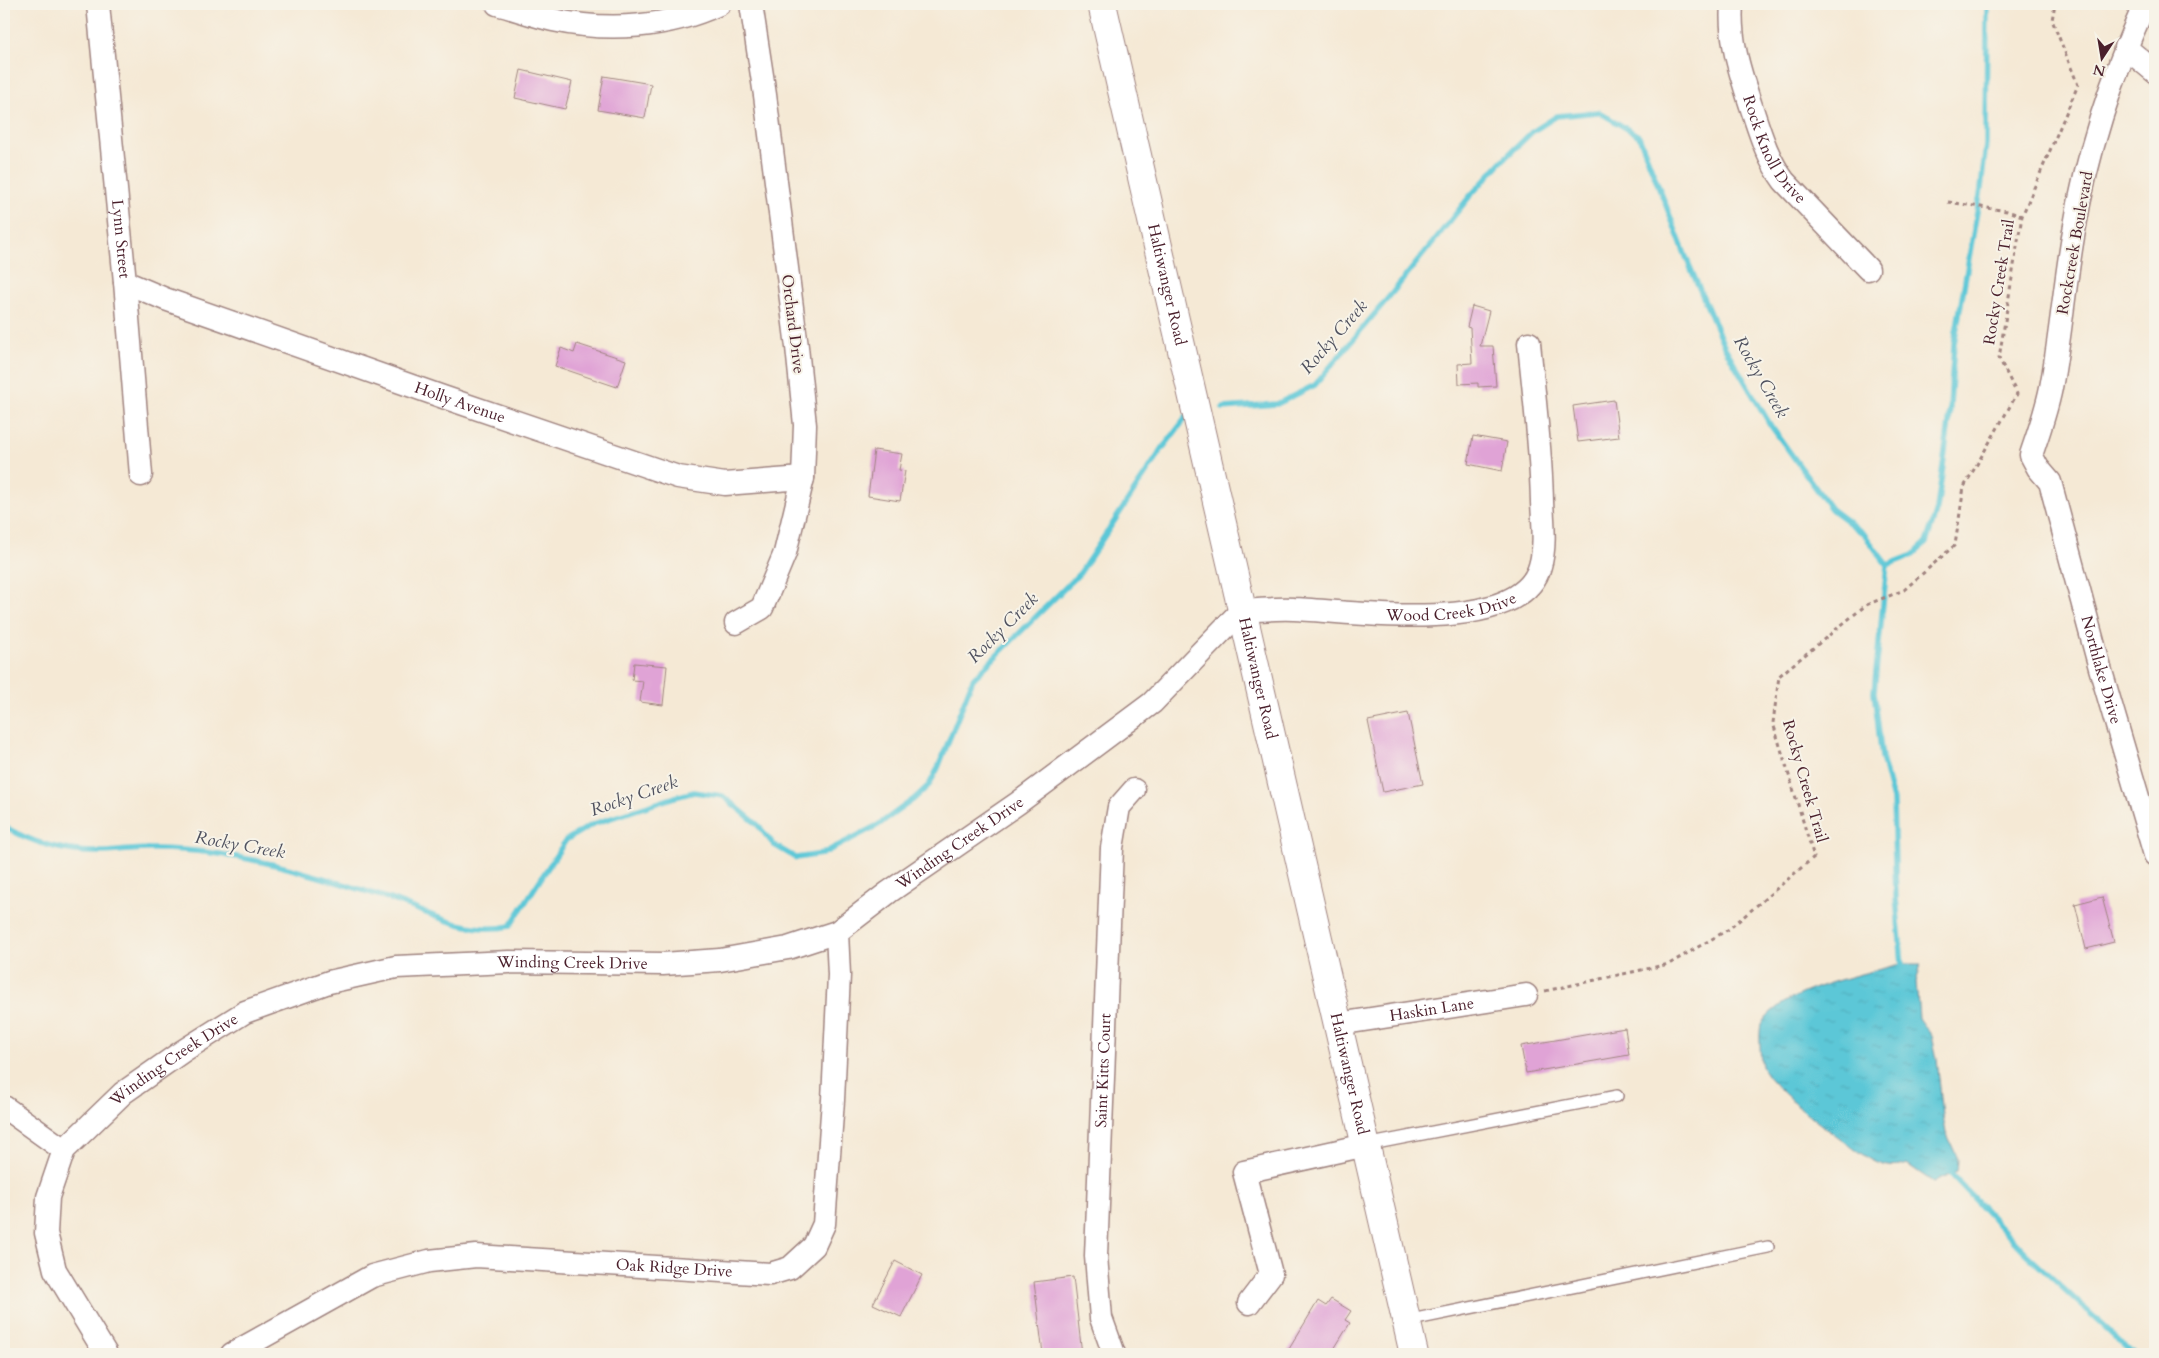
<svg xmlns="http://www.w3.org/2000/svg" width="2159" height="1358" font-family="Cardo,serif">
  <defs>
    <pattern id="water-ripples" width="26" height="14" patternUnits="userSpaceOnUse" patternTransform="scale(1.25)"><rect width="26" height="14" fill="#5cc7d7"/><path d="M2 4q2-2 4 0t4 0M15 11q2-2 4 0t4 0" fill="none" stroke="#52aab9"/></pattern>
  </defs>
  <rect width="100%" height="100%" fill="#f7f3e8"/>
  <filter id="ink" filterUnits="userSpaceOnUse"><feTurbulence type="fractalNoise" baseFrequency=".02" numOctaves="2"/><feDisplacementMap in="SourceGraphic" scale="10" xChannelSelector="R" yChannelSelector="G"/><feConvolveMatrix kernelMatrix="1 2 1 2 8 2 1 2 1" color-interpolation-filters="sRGB"/></filter>
  <filter id="wash" filterUnits="userSpaceOnUse"><feTurbulence type="fractalNoise" baseFrequency=".0096" numOctaves="4" result="noise"/><feDisplacementMap in="SourceGraphic" scale="20" xChannelSelector="R" yChannelSelector="G"/><feGaussianBlur stdDeviation="1.12" result="paint"/><feColorMatrix in="noise" values="0 0 0 0 0 0 0 0 0 0 0 0 0 0 0 0 0 1.4 0 .05"/><feComposite in="paint" operator="in"/></filter>
  <g filter="url(#wash)">
    <rect width="100%" height="100%" fill="#f5e9d5"/>
    <path fill="url(#water-ripples)" stroke="#537381" d="M1901,964H1921L1916,982L1919,1018L1932,1036L1937,1059L1943,1116L1946,1133L1958,1159L1957,1172L1933,1182L1907,1164C1898,1168 1888,1167 1878,1163C1857,1155 1768,1087 1762,1066C1760,1060 1759,1030 1761,1025C1777,991 1866,973 1901,964Z"/>
    <g fill="none" stroke-linecap="round" stroke-linejoin="round">
      <g stroke="#5cc7d7" stroke-width="5.5">
        <polyline points="1223,408 1277,404 1315,385 1393,292 1470,196 1505,158 1532,132 1557,116 1599,112 1639,136 1688,262 1724,346 1771,426 1831,509 1864,534 1887,565"/>
        <polyline points="1887,565 1913,555 1926,543 1937,509 1949,422 1954,344 1981,189 1986,144 1987,4"/>
        <polyline points="1887,565 1874,692 1882,758 1893,800 1896,898 1902,964"/>
        <path d="M4,826C29,842 64,852 94,852C111,853 129,849 147,849C186,848 228,854 267,863C307,872 347,885 387,898C426,911 467,936 510,926L566,840L593,824L675,797L694,792L723,796L757,824L774,845L796,858L822,854L878,825L914,799L929,785L938,768L973,679L1080,573L1162,449L1188,415"/>
        <polyline points="1951,1174 2024,1252 2134,1354"/>
      </g>
    </g>
    <g id="blocks">
      <g fill="#e0a3d6">
        <polygon points="521,70 572,82 565,109 515,98"/>
        <polygon points="604,76 651,84 645,118 598,110"/>
        <polygon points="1472,306 1489,311 1480,346 1493,346 1496,386 1478,387 1478,383 1459,384 1458,364 1472,363 1470,328 1467,327"/>
        <polygon points="577,344 626,360 617,387 555,366 561,348 574,353"/>
        <polygon points="1614,400 1619,437 1578,442 1573,406"/>
        <polygon points="1473,436 1507,442 1502,471 1468,464"/>
        <polygon points="874,450 902,454 899,470 905,471 900,501 868,496"/>
        <polygon points="634,663 667,666 663,705 640,702 643,681 632,680"/>
        <polygon points="1408,713 1423,784 1383,792 1368,721"/>
        <polygon points="2102,897 2114,942 2086,949 2075,904"/>
        <polygon points="1625,1028 1629,1055 1526,1073 1521,1046"/>
        <polygon points="895,1261 922,1275 901,1317 873,1304"/>
        <polygon points="1073,1277 1082,1354 1043,1354 1034,1282"/>
        <polygon points="1331,1299 1351,1311 1345,1320 1350,1323 1331,1354 1286,1354 1318,1301 1326,1306"/>
      </g>
    </g>
  </g>
  <g filter="url(#ink)">
    <use href="#blocks" fill-opacity="0" stroke="#a08480" stroke-width="1"/>
    <g fill="none" stroke-linecap="round" stroke-linejoin="round">
      <g stroke="#a08480" stroke-width="14">
        <g id="service">
          <polyline points="1366,1145 1617,1096"/>
          <polyline points="1406,1321 1768,1247"/>
        </g>
      </g>
      <g stroke="#a08480" stroke-width="25">
        <g id="minor">
          <path id="s1" d="M98,4L125,282L141,475"/>
          <path d="M497,4C516,9 534,16 553,20C608,32 668,28 719,4"/>
          <path id="s2" d="M1732,4C1729,40 1740,72 1751,106C1760,133 1767,158 1784,181L1868,269"/>
          <path id="s3" d="M2145,4C2112,76 2087,153 2074,231C2065,281 2061,332 2052,382C2048,407 2039,431 2031,455L2038,468L2050,482L2100,668L2155,855"/>
          <polyline points="2125,47 2155,72"/>
          <path id="s4" d="M125,282L165,299L443,397L678,477L725,484L803,478"/>
          <polyline points="736,623 762,608 785,553 803,478 805,425 797,347 765,95 751,4"/>
          <path id="s5" d="M1338,1024L1526,995"/>
          <polyline points="4,1107 64,1150"/>
          <polyline points="1249,1303 1271,1274 1244,1172 1366,1145"/>
          <path id="s6" d="M106,1354L55,1270L46,1233L48,1197L64,1150L123,1093L183,1051L245,1012L329,982L396,967L509,962L663,964L720,960L788,948L837,932L889,892L1018,803L1152,703L1241,611C1259,610 1277,608 1294,609C1350,611 1521,638 1540,566C1546,546 1543,522 1542,502C1541,448 1534,396 1529,343"/>
          <path id="s7" d="M232,1354L372,1276L429,1261L476,1256L770,1274L790,1268L814,1246L824,1224L833,1100L839,975L837,932"/>
          <path id="s8" d="M1114,1354L1101,1318L1096,1256L1112,848L1119,807L1134,790"/>
        </g>
      </g>
      <g stroke="#a08480" stroke-width="30">
        <g id="tertiary">
          <path id="s9" d="M1102,4L1414,1354"/>
        </g>
      </g>
      <g stroke="#a08480" stroke-width="3" stroke-dasharray="4 4" stroke-linecap="butt">
        <polyline points="1948,202 2007,211 2022,216"/>
        <polyline points="1545,991 1669,964 1729,929 1814,857 1773,723 1779,676 1866,605 1904,590 1955,545 1964,487 2017,394 1999,358 2022,216 2078,85 2052,20 2055,4"/>
      </g>
      <use href="#service" stroke="#fff" stroke-width="11"/>
      <use href="#minor" stroke="#fff" stroke-width="22"/>
      <use href="#tertiary" stroke="#fff" stroke-width="28"/>
    </g>
  </g>
  <g text-anchor="middle" dominant-baseline="central" stroke-width="4" stroke-linejoin="round" paint-order="stroke">
    <g font-size="16" fill="#4a1f2b" stroke="#f7f3e8">
      <text stroke="none"><textPath href="#s2" startOffset="154">Rock Knoll Drive</textPath></text>
      <text stroke="none"><textPath href="#s1" startOffset="236">Lynn Street</textPath></text>
      <text transform="translate(2075 243) rotate(-80)">Rockcreek Boulevard</text>
      <text transform="translate(1999 282) rotate(-81)">Rocky Creek Trail</text>
      <text stroke="none"><textPath href="#s9" startOffset="288">Haltiwanger Road</textPath></text>
      <text transform="translate(793 324) rotate(83)">Orchard Drive</text>
      <text stroke="none"><textPath href="#s4" startOffset="356">Holly Avenue</textPath></text>
      <text stroke="none"><textPath href="#s6" startOffset="1782">Wood Creek Drive</textPath></text>
      <text stroke="none"><textPath href="#s3" startOffset="695">Northlake Drive</textPath></text>
      <text stroke="none"><textPath href="#s9" startOffset="692">Haltiwanger Road</textPath></text>
      <text transform="translate(1805 781) rotate(74)">Rocky Creek Trail</text>
      <text stroke="none"><textPath href="#s6" startOffset="1205">Winding Creek Drive</textPath></text>
      <text stroke="none"><textPath href="#s6" startOffset="785">Winding Creek Drive</textPath></text>
      <text stroke="none"><textPath href="#s5" startOffset="95">Haskin Lane</textPath></text>
      <text stroke="none"><textPath href="#s6" startOffset="365">Winding Creek Drive</textPath></text>
      <text stroke="none"><textPath href="#s8" startOffset="286">Saint Kitts Court</textPath></text>
      <text stroke="none"><textPath href="#s9" startOffset="1098">Haltiwanger Road</textPath></text>
      <text stroke="none"><textPath href="#s7" startOffset="465">Oak Ridge Drive</textPath></text>
    </g>
    <g font-size="18" font-style="italic" fill="#4f515f" stroke="#f7f3e8">
      <text transform="translate(1334 337) rotate(-49)">Rocky Creek</text>
      <text transform="translate(1761 377) rotate(60)">Rocky Creek</text>
      <text transform="translate(1003 628) rotate(-45)">Rocky Creek</text>
      <text transform="translate(634 796) rotate(-19)">Rocky Creek</text>
      <text transform="translate(240 845) rotate(10)">Rocky Creek</text>
    </g>
  </g>
  <rect width="2159" height="1358" fill="none" stroke="#f7f3e8" stroke-width="20"/>
  <g transform="translate(2102 58) rotate(192)" stroke="#f7f3e8" stroke-width="4" paint-order="stroke">
  <path d="M0-4L9 19L0 12L-9 19Z" fill="#4a1f2b"/>
  <text y="-8" font-size="14" font-weight="bold" text-anchor="middle" fill="#4a1f2b">N</text>
  </g>
</svg>
